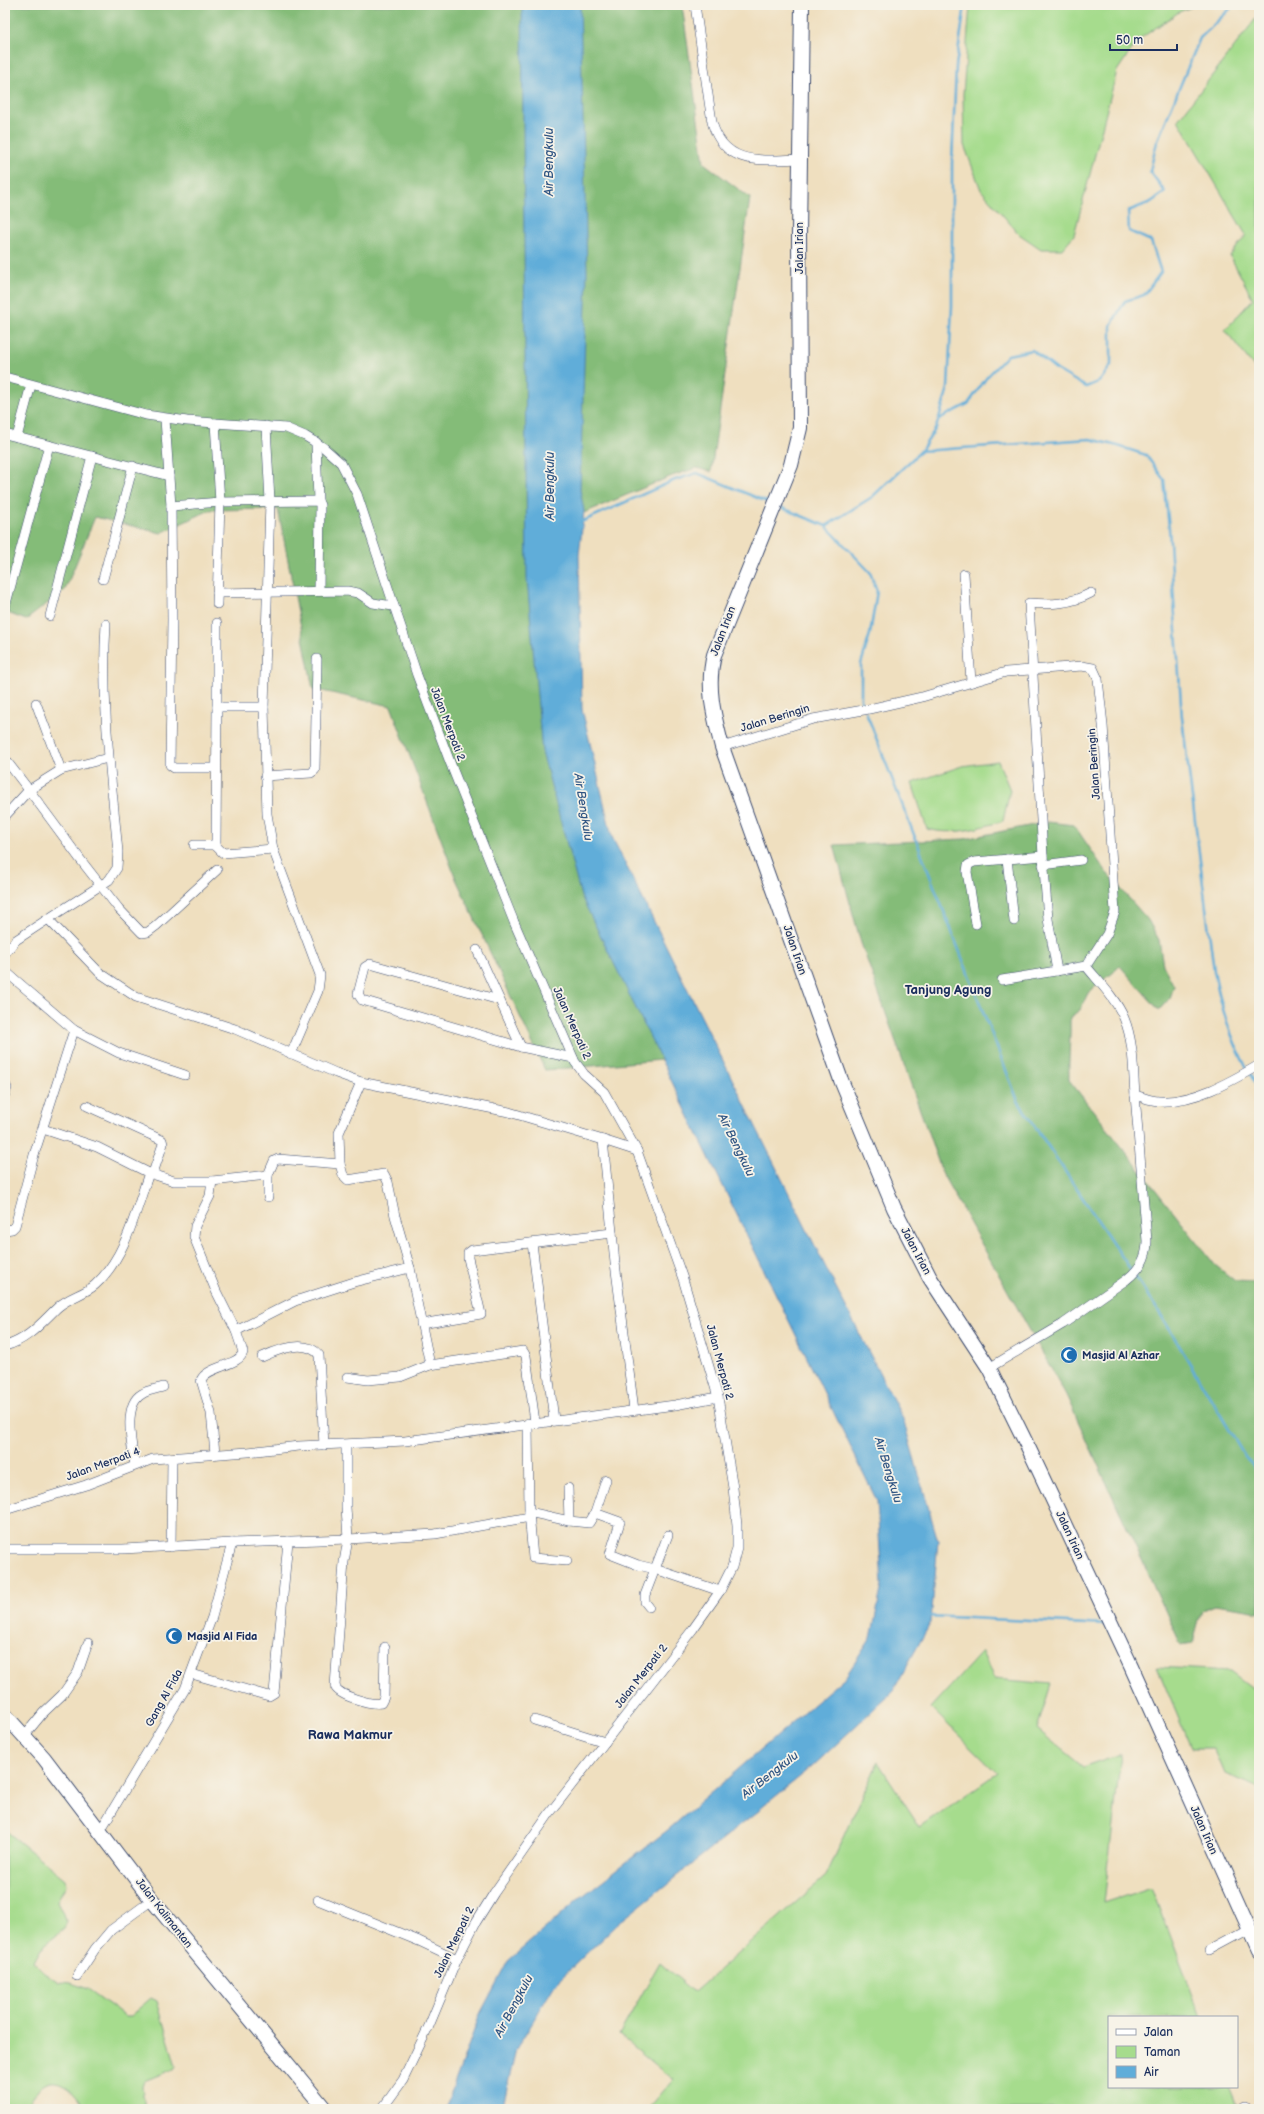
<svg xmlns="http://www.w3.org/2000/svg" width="1264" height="2114" font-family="'Balsamiq Sans',sans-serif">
  <rect width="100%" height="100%" fill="#f7f3e8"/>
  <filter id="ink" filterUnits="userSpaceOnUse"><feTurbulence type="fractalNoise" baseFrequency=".025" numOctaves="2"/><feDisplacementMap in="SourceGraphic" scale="8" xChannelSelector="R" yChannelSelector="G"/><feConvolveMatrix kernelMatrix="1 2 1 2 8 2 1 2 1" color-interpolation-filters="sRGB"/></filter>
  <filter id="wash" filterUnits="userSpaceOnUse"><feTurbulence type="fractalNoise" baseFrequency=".012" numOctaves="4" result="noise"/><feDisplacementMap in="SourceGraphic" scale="16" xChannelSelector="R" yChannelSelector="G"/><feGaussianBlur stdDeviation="0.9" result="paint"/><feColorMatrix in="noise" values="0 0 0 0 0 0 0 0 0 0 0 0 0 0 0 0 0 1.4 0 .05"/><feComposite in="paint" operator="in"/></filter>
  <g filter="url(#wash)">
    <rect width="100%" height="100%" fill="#efdfbf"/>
    <g fill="#a6dc8d" stroke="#608676">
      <polygon points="970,5 1196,5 1179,12 1138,40 1117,71 1074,235 1062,249 1041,249 1019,234 981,190 964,145 963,94"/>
      <polygon points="1257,17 1259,17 1259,373 1225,330 1253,299 1230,256 1246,235 1178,120"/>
      <path d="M998,761L1010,790L1003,821C978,828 954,836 927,829L912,783L962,766Z"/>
      <polygon points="982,1652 994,1679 1051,1684 1037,1729 1083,1767 1121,1754 1104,1903 1152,1887 1201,2017 1109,2017 1109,2087 1229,2087 1238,2109 648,2109 673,2080 619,2035 660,1962 694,1992 826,1876 878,1762 920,1827 997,1773 931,1708"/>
      <polygon points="1157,1667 1230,1671 1259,1693 1259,1788 1225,1774 1214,1748 1191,1748"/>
      <path d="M5,1830L65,1879L66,1885L57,1901L67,1922L63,1930L41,1948L33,1962L44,1973L59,1982L71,1983L88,1989L125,2016H130L151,1998L157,2001L176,2066L174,2069L144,2081L142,2087L145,2109H85C79,2096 61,2075 45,2084C37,2088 31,2102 25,2109H5Z"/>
    </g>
    <g fill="#84bc78" stroke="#50766b">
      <polygon points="5,5 682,5 704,163 750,198 711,472 697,468 672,476 567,520 535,566 673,1059 545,1070 456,879 391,706 313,689 278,509 210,510 161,533 95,517 65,590 26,620 5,612"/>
      <path d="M1048,822L1074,825L1106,872L1148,920L1159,940L1163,965L1174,986L1170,998L1159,1010L1120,966L1088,993L1080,1010L1070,1017C1071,1038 1068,1058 1069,1080L1215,1265L1235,1281L1256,1282L1259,1286V1612L1215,1605L1202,1610L1193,1643L1181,1645L1066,1395L943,1175L861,943L834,845L964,839Z"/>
    </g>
    <polygon fill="#60add9" stroke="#3e6e9c" points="522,5 580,5 587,272 580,490 584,511 579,555 582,709 612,837 822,1260 903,1419 938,1541 931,1622 893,1691 812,1767 616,1925 556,1983 516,2049 502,2109 445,2109 480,2014 508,1961 580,1898 669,1829 846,1676 871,1638 882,1585 877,1501 581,896 542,752 527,579"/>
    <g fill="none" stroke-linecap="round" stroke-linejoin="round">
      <g stroke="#60add9" stroke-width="2.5">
        <polyline points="939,419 968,404 987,377 1008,355 1032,350 1057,370 1086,387 1100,381 1111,365 1111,325 1125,301 1144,295 1161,272 1151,241 1129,231 1128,211 1151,202 1165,192 1150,171 1157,142 1200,38 1234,5"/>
        <polyline points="921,451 936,428 948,388 952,306 952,163 956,66 965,5"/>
        <polyline points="780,507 826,526 870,572 877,591 870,634 861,664 861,701 864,708"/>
        <polyline points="581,522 675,480 697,473 772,504"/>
        <path d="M826,526L872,497L921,451L1090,439L1118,446L1146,455L1164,480L1169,528L1182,718L1214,971C1222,1010 1229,1034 1247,1069"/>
        <polyline points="866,712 1018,1101 1161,1315 1245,1456 1259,1474"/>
        <polyline points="1250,1074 1259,1091"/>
        <polyline points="929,1616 1106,1625"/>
      </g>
    </g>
  </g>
  <g filter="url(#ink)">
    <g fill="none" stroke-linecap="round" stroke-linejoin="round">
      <g stroke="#3b496d" stroke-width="10">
        <g id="minor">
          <path d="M695,5L712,122C724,167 763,160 800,159"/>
          <polyline points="5,377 146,415 187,421 286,428 305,436 323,447 341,463 357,494 417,675 453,770 514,922 575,1062 584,1074 604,1092 637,1151 683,1279 718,1397 733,1488 737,1525 737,1548 732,1567 720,1591 693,1629 549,1814 494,1893 476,1922 457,1959 429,2026 403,2080 382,2109"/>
          <polyline points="165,419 171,506 172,620 170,765 174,768 216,768"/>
          <polyline points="215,423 220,502 217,604"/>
          <polyline points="266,426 270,501 264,707 267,814 273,849 320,975 318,991 291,1054"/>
          <polyline points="5,434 169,476"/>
          <polyline points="17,437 31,385"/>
          <polyline points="316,442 318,501"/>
          <polyline points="171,506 220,502 318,501 320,505 319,591"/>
          <polyline points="964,574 971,682"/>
          <polyline points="103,579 133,466"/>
          <polyline points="217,593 347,591 358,593 373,603 393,606"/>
          <polyline points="5,607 49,445"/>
          <polyline points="50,616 92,456"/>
          <polyline points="217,623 217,707 264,707"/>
          <path d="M106,624C101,701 111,776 118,852L117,868L109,880L48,919L100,973L136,997L235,1029L336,1073L361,1082L509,1112L603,1140L615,1263L634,1410"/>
          <polyline points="36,703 61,770"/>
          <polyline points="217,707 216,846 223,853 273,849"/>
          <path d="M722,747L813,719L869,709L922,697L1006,672L1082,666L1093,668L1098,679L1103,725L1115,912L1107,934L1086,966C1099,982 1116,999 1124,1018C1134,1042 1133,1069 1135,1095C1143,1097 1151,1101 1159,1101C1193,1103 1230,1082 1259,1065"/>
          <polyline points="5,759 29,790 61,770 108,758"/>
          <polyline points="265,776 311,773 315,770 317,659"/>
          <polyline points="5,816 29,790 80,859 119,909 142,933 148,932 156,926 217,870"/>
          <polyline points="194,845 216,845"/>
          <polyline points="1007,859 1014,921"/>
          <polyline points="1043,865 1081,860"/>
          <polyline points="976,924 967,872 968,865 974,862 1043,856"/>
          <polyline points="477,950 521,1047"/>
          <polyline points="5,953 16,940 48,919"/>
          <polyline points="5,971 74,1030 34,1155 15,1226 12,1229 5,1230"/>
          <path d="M1057,971L1048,919L1043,856L1029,603C1052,605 1070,604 1091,593"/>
          <polyline points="1002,980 1086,966"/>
          <polyline points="499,1000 370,964 365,967 358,994 362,1000 521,1047 573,1058"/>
          <polyline points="74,1030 119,1053 185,1075"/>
          <polyline points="5,1084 7,1088 5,1094"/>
          <polyline points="87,1106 162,1140 163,1144 153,1173"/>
          <polyline points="43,1129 97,1147 149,1173 174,1181 212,1181 268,1175 274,1161 278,1159 340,1164 343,1175 348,1180 384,1174 388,1182 395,1216 410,1268 430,1365"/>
          <polyline points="603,1140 637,1151"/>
          <polyline points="340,1164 339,1133 361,1082"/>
          <polyline points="268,1175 268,1197"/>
          <path d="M212,1181L210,1196L195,1226L194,1237L216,1291L236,1331L243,1352C240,1366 207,1366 201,1380L211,1413L215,1453"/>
          <polyline points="532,1243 554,1420"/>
          <polyline points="421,1324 481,1314 468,1258 468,1253 472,1250 612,1233"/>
          <polyline points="236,1331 295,1301 354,1282 410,1268"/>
          <path d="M5,1346C28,1340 42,1322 58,1307C69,1297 85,1294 95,1285C126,1257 136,1210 149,1173"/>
          <path d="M262,1357C277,1350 306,1338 319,1355L324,1445"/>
          <path d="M989,1368L1063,1324L1126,1280C1140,1269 1147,1258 1147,1241L1135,1095"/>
          <polyline points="347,1377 368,1380 400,1377 430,1365 523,1351 526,1356 535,1422"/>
          <polyline points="528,1423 529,1512 533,1558 567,1561"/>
          <path d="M346,1445V1507L348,1539L344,1562L335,1686C338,1696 372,1705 381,1703L384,1697L385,1647"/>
          <path d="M135,1465C132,1447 122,1405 142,1394C148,1390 157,1389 163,1387"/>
          <polyline points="5,1510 86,1485 153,1459 248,1452 299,1446 405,1441 675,1405 718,1397"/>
          <polyline points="529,1512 569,1521 568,1488"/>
          <polyline points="595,1513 606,1480"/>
          <polyline points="569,1521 589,1523 595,1513 620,1522 610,1554 638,1565 655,1569 720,1591"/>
          <polyline points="171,1547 172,1458"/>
          <polyline points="5,1549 123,1549 232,1543 348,1539 435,1534 530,1517"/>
          <polyline points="649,1607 645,1602 645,1595 668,1535"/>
          <polyline points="192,1674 265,1695 269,1696 274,1693 288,1541"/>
          <polyline points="534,1720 605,1742"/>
          <polyline points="24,1736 43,1713 62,1695 78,1672 88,1643"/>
          <polyline points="100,1831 185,1689 212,1617 232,1543"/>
          <polyline points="318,1900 419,1941 457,1959"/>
          <polyline points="1210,1951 1249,1930"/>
          <polyline points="77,1976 95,1949 111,1930 152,1900"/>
          <polyline points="1245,2105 1247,2109"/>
        </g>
      </g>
      <g stroke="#3b496d" stroke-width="16">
        <g id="primary">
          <path d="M802,5L799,235L800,428L791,465L714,655C706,687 714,716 722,747L841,1080L894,1208L930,1278L989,1368L1029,1449L1131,1666L1259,1950"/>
          <polyline points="5,1715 44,1758 152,1900 325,2109"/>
        </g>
      </g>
      <use href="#minor" stroke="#fff" stroke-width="9"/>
      <use href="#primary" stroke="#fff" stroke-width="14"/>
    </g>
  </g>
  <defs>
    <g id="mosque-disc" transform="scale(0.9)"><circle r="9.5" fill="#1f6fb2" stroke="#f7f3e8"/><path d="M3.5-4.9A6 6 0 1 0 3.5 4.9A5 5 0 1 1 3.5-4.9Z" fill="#fff"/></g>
  </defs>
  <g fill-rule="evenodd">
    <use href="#mosque-disc" x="1069" y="1355"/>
    <use href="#mosque-disc" x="174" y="1636"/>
  </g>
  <g text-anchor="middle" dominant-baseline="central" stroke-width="3.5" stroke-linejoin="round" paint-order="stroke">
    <g font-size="11" fill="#1b2f5e" stroke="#f7f3e8">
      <text transform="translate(799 248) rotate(-90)">Jalan Irian</text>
      <text transform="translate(723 631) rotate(-69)">Jalan Irian</text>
      <text transform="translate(775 718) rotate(-17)">Jalan Beringin</text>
      <text transform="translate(448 724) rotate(69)">Jalan Merpati 2</text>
      <text transform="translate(1094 764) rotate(-94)">Jalan Beringin</text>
      <text transform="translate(795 950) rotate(71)">Jalan Irian</text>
      <text transform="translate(572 1023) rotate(66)">Jalan Merpati 2</text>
      <text transform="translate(916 1251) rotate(62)">Jalan Irian</text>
      <text transform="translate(720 1362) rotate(75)">Jalan Merpati 2</text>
      <text transform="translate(103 1464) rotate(-20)">Jalan Merpati 4</text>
      <text transform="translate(1070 1535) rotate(65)">Jalan Irian</text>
      <text transform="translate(641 1676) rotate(-52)">Jalan Merpati 2</text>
      <text transform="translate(164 1698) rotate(-61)">Gang Al Fida</text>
      <text transform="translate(1204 1830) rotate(66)">Jalan Irian</text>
      <text transform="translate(164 1913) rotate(52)">Jalan Kalimantan</text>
      <text transform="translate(454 1942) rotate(-64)">Jalan Merpati 2</text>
    </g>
    <g font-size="11" font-weight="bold" fill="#1b2f5e" stroke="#f7f3e8" text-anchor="start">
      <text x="1082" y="1355">Masjid Al Azhar</text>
      <text x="187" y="1636">Masjid Al Fida</text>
    </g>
    <g font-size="12" font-style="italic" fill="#305583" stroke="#f7f3e8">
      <text transform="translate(549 162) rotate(-90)">Air Bengkulu</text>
      <text transform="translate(550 486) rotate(-90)">Air Bengkulu</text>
      <text transform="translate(583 807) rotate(81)">Air Bengkulu</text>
      <text transform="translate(736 1145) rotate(64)">Air Bengkulu</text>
      <text transform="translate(888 1470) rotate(73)">Air Bengkulu</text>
      <text transform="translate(770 1775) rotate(-38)">Air Bengkulu</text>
      <text transform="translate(514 2006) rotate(-62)">Air Bengkulu</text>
    </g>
    <g font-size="13" font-weight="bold" fill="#1b2f5e" stroke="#f7f3e8">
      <text x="948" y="990">Tanjung Agung</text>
      <text x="350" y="1735">Rawa Makmur</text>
    </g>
  </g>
  <rect width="1264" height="2114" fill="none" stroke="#f7f3e8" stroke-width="20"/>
  <rect x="1108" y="2016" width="130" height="72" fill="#f7f3e8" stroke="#9fa5b1"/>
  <rect x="1116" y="2029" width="20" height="6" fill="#ffffff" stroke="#9fa5b1"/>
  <text x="1144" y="2036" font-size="12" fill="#1b2f5e">Jalan</text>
  <rect x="1116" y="2046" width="20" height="12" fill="#a6dc8d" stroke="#9fa5b1"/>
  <text x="1144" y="2056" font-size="12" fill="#1b2f5e">Taman</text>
  <rect x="1116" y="2066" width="20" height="12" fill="#60add9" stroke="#9fa5b1"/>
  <text x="1144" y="2076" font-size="12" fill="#1b2f5e">Air</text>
  <path d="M1110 44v6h67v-6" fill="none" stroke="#1b2f5e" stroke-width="2"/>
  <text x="1116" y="44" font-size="12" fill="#1b2f5e" stroke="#f7f3e8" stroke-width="3" paint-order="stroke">50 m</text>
</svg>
